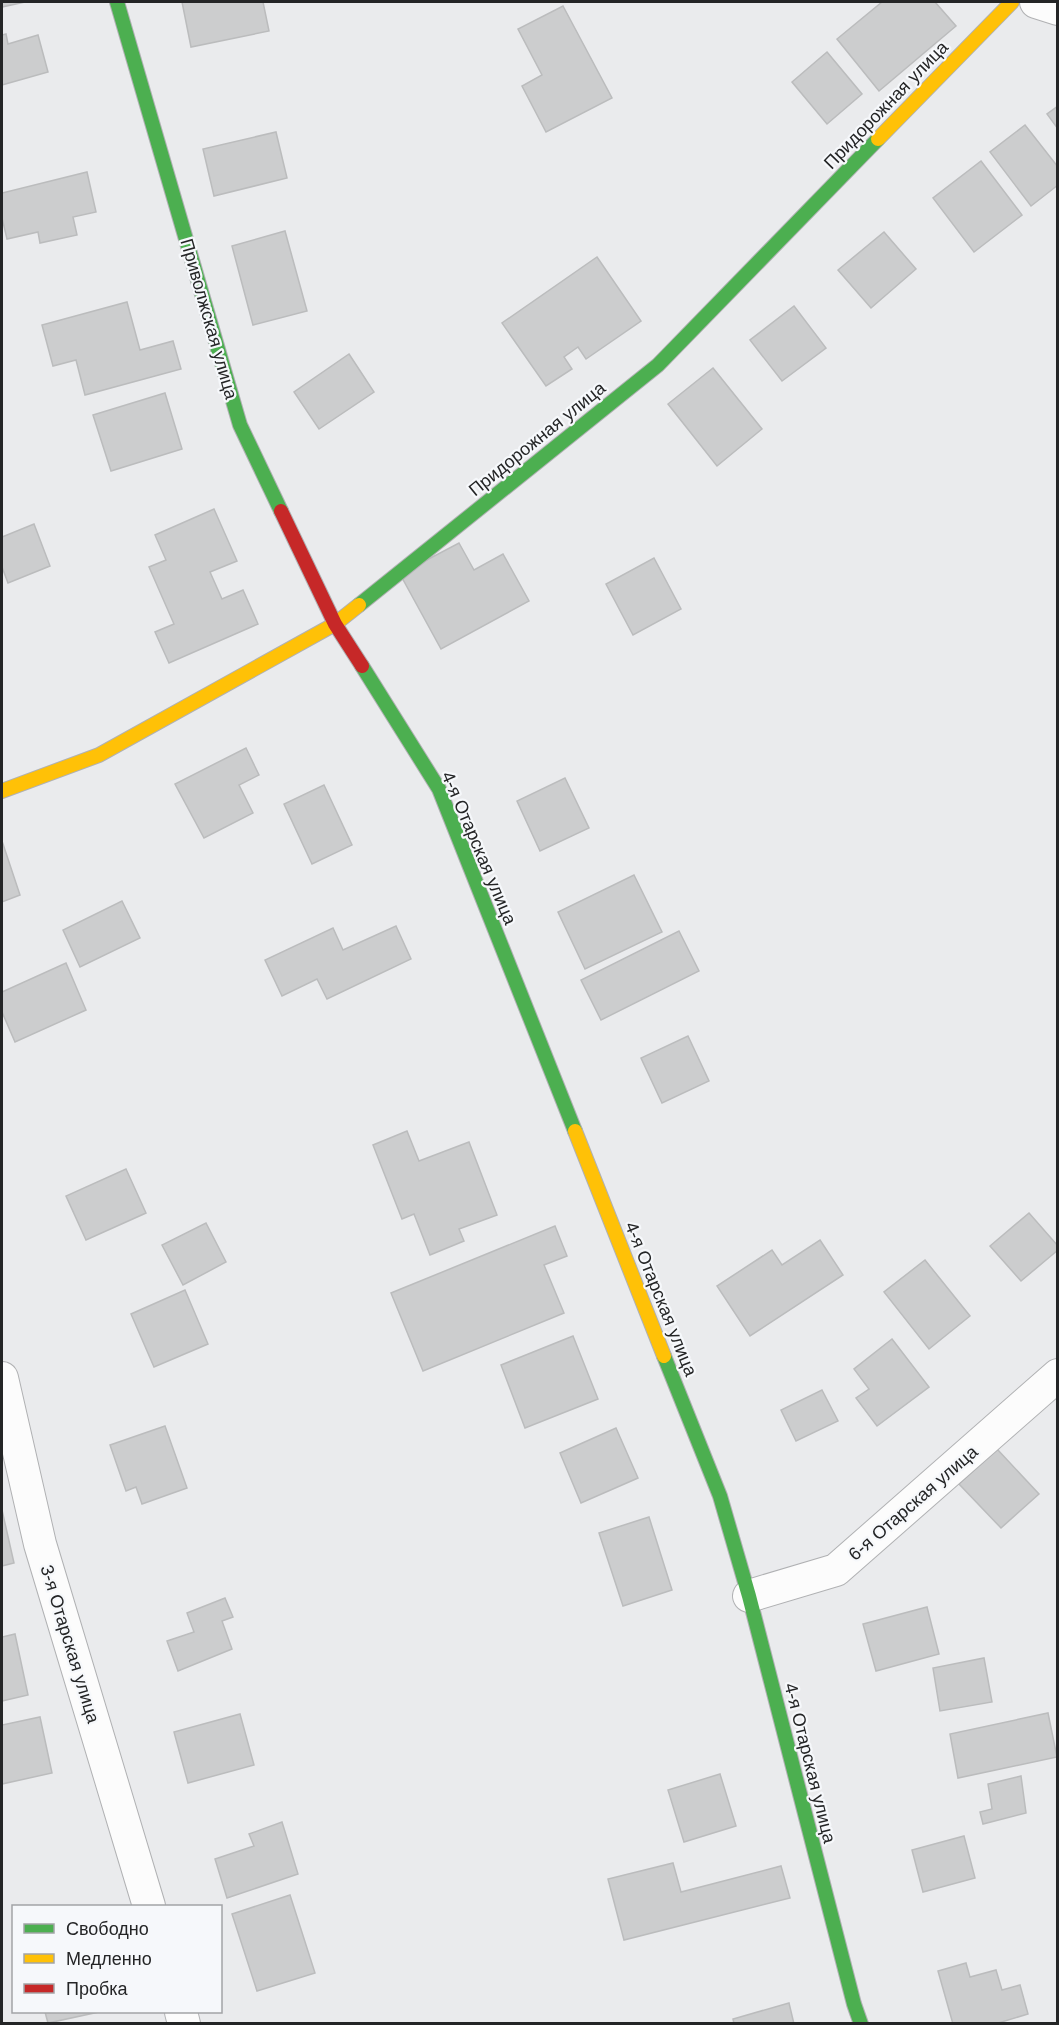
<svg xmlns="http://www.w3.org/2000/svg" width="1059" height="2025" font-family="Helvetica,sans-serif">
  <rect width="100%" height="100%" fill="#eaebed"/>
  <g fill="#cccdce" stroke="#bbbcbd" stroke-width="1.5">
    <polygon points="2,2 25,2 2,7"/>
    <polygon points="182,2 263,2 269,31 191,47"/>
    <polygon points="882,2 935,2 956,26 879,91 837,39"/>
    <polygon points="563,6 612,98 546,132 522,86 542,75 518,29"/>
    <polygon points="6,34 8,44 38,35 48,72 2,85 2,35"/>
    <polygon points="827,52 862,94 827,124 792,82"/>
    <polygon points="1058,106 1058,129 1047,114"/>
    <polygon points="1025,125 1058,167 1058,185 1031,206 990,152"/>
    <polygon points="276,132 287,178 214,196 203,149"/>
    <polygon points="981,161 1022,215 974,252 933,198"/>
    <polygon points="87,172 96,212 73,217 77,235 40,243 38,232 7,239 2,218 2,193"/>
    <polygon points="285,231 307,311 253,325 232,246"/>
    <polygon points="884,232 916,269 871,308 838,270"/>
    <polygon points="597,257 641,321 586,359 578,347 564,357 572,369 546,386 502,323"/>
    <polygon points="127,302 140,350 173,341 181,369 85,395 76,360 53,366 42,325"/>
    <polygon points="794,306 826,348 782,381 750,340"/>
    <polygon points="349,354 374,392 319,429 294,392"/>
    <polygon points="713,368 762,429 717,466 668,404"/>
    <polygon points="165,393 182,449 111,471 93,415"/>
    <polygon points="214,509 237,561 210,572 222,599 243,590 258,624 169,663 155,632 174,624 149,567 166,560 155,535"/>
    <polygon points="34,524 50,566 8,583 2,567 2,537"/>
    <polygon points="459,543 474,570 503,554 529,601 441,649 400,574"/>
    <polygon points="654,558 681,609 633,635 606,584"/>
    <polygon points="246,748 259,775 239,785 253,813 204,838 175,784"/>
    <polygon points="565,778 589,828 540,851 517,801"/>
    <polygon points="324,785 352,845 312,864 284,804"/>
    <polygon points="2,841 20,895 2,902"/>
    <polygon points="634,875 662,932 585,969 558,912"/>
    <polygon points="122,901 140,938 80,967 63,930"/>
    <polygon points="396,926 411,959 327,999 317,979 282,996 265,960 333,928 343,950"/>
    <polygon points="679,931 699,971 601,1020 581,980"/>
    <polygon points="66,963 86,1010 15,1042 2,1012 2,992"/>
    <polygon points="688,1036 709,1081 662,1103 641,1058"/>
    <polygon points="407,1131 419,1161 469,1142 497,1215 459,1229 464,1241 430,1255 414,1214 402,1219 373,1145"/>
    <polygon points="126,1169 146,1213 86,1240 66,1196"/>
    <polygon points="1029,1213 1058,1246 1058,1250 1021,1281 990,1246"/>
    <polygon points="206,1223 226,1262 183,1285 162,1245"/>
    <polygon points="555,1226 567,1256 544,1265 564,1313 423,1371 391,1293"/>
    <polygon points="820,1240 843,1275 750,1336 717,1286 772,1250 782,1265"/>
    <polygon points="925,1260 970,1316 929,1349 884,1292"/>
    <polygon points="185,1290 208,1344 154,1367 131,1314"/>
    <polygon points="573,1336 598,1399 525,1428 501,1365"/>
    <polygon points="892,1339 929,1387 877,1426 856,1398 869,1389 854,1369"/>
    <polygon points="822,1390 838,1421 796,1441 781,1410"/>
    <polygon points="165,1426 187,1488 142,1504 136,1487 126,1491 110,1445"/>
    <polygon points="616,1428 638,1478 581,1503 560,1453"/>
    <polygon points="997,1449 1039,1494 1001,1528 959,1484"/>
    <polygon points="2,1510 14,1563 2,1566"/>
    <polygon points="649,1517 672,1590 623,1606 599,1533"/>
    <polygon points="225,1598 233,1617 222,1621 232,1649 178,1671 167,1641 194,1632 187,1613"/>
    <polygon points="927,1607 939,1654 876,1671 863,1624"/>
    <polygon points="15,1634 28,1695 2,1701 2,1637"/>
    <polygon points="984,1658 992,1702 940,1711 933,1668"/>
    <polygon points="1048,1713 1057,1757 958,1778 950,1734"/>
    <polygon points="240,1714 254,1765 188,1783 174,1732"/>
    <polygon points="40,1717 52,1773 2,1784 2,1725"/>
    <polygon points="720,1774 736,1826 684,1842 668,1790"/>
    <polygon points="1021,1776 1026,1813 983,1824 980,1812 992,1809 988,1784"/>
    <polygon points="282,1822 298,1874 227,1898 215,1859 254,1846 249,1834"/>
    <polygon points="964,1836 975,1878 923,1892 912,1850"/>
    <polygon points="673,1863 681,1892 781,1866 790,1898 624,1940 608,1879"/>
    <polygon points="290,1895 315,1973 257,1991 232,1914"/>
    <polygon points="966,1963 970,1977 996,1970 1002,1990 1020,1985 1028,2014 995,2024 953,2024 938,1971"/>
    <polygon points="789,2003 794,2024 734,2024 733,2019"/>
    <polygon points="45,2012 99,2012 48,2023"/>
  </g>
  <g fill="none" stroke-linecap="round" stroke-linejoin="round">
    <g stroke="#b0b1b3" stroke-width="34">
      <g id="street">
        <polyline points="1036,2 1058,9"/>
        <polyline points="2,1378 40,1544 149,1906"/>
        <polyline points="749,1596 836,1570 1058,1375"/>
        <polyline points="181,2012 184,2024"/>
      </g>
    </g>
    <g stroke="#b0b1b3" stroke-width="16">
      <g id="fast">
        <polyline points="117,2 240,425 281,511"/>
        <polyline points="359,605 658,365 878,139"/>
        <polyline points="362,666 439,789 575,1131"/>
        <polyline points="664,1356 720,1496 749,1596 854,2004 861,2024"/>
      </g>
    </g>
    <g stroke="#b0b1b3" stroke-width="16">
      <g id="slow">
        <polyline points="878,139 1012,2"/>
        <polyline points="2,791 99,755 335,624 359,605"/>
        <polyline points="575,1131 664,1356"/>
      </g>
    </g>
    <g stroke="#b0b1b3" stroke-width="16">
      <polyline id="jam" points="281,511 335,624 362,666"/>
    </g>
    <use href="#street" stroke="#fcfcfc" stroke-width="32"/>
    <use href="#fast" stroke="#4caf50" stroke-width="14"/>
    <use href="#slow" stroke="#ffc107" stroke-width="14"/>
    <use href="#jam" stroke="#c62828" stroke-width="14"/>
  </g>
  <g text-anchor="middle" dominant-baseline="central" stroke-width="4.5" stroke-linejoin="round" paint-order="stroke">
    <g font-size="18" fill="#242526" stroke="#f6f8fb">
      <text transform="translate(886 105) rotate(-46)">Придорожная улица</text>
      <text transform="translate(209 319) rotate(74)">Приволжская улица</text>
      <text transform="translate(537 439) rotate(-39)">Придорожная улица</text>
      <text transform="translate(479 848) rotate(67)">4-я Отарская улица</text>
      <text transform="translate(661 1299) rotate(68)">4-я Отарская улица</text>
      <text transform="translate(913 1503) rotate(-41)">6-я Отарская улица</text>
      <text transform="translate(70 1644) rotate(73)">3-я Отарская улица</text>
      <text transform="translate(810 1763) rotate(76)">4-я Отарская улица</text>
    </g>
  </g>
  <rect width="1059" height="2025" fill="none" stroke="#242526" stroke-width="6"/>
  <rect x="12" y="1905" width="210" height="108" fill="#f6f8fb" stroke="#a2a4a6" stroke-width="1.5"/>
  <rect x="24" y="1924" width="30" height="9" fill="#4caf50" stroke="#a2a4a6" stroke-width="1.5"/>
  <text x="66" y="1935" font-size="18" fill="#242526">Свободно</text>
  <rect x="24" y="1954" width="30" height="9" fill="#ffc107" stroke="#a2a4a6" stroke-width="1.5"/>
  <text x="66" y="1965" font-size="18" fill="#242526">Медленно</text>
  <rect x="24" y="1984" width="30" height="9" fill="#c62828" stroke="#a2a4a6" stroke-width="1.5"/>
  <text x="66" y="1995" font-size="18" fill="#242526">Пробка</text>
</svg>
